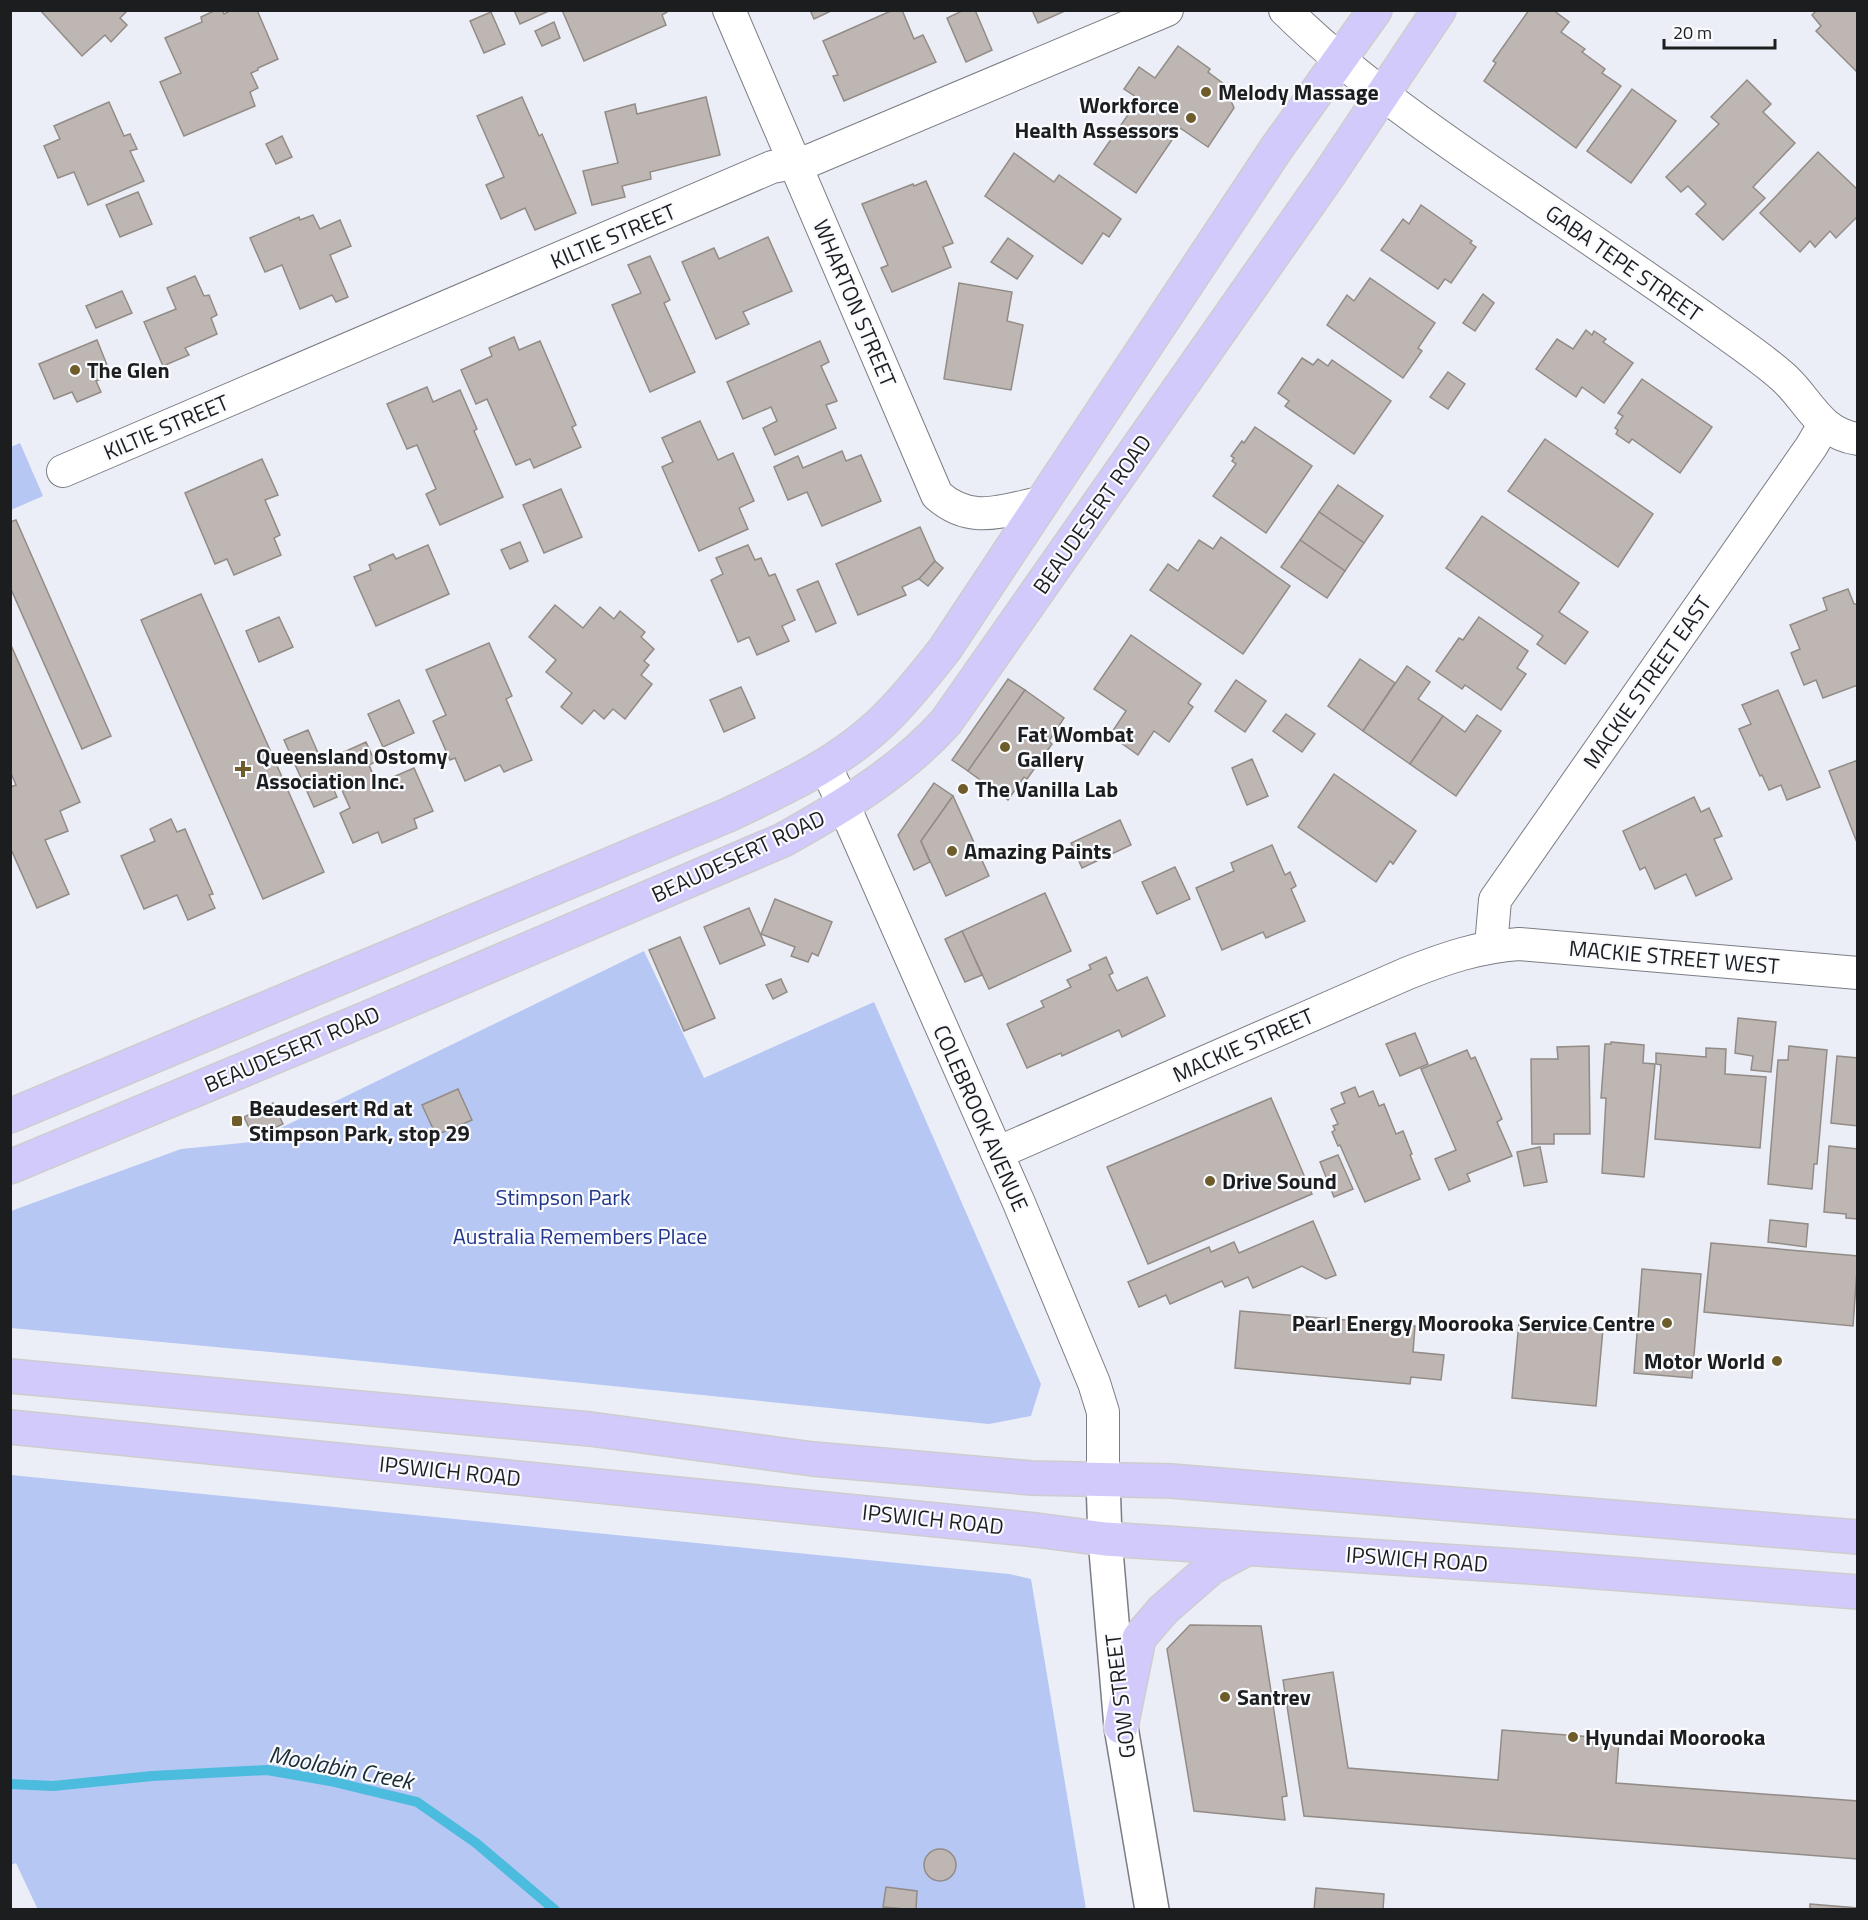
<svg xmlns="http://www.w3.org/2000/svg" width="1868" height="1920" font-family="'Titillium Web',sans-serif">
  <rect width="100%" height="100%" fill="#ebeef6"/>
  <g fill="#b6c7f3">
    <polygon points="20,443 43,496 11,510 11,447"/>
    <polygon points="644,951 704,1078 874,1002 1041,1384 1031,1416 989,1424 323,1357 11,1328 11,1211 181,1149 252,1142"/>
    <polygon points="11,1475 1009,1574 1031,1579 1086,1909 38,1910 16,1863 11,1865"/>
  </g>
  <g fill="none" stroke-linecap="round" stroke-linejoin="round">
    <polyline stroke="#4bbbde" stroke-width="10" points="10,1784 53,1786 152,1776 267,1770 330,1781 417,1802 476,1843 555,1910"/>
  </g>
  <g fill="#beb6b2" stroke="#928b86" stroke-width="1.5">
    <polygon points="40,10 128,10 120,18 127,25 111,42 105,35 82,56"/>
    <polygon points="216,10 222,10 224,14 232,10 257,10 278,59 258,68 258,70 251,73 258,88 250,92 255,106 184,136 160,82 181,73 165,38 202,22 201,17"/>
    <polygon points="514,10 551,10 520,24"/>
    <polygon points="562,10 667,10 667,12 662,15 666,25 584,61"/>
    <polygon points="810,10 833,10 814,19"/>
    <polygon points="893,10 902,10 914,39 923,35 936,62 844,101 833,76 838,75 823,41"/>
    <polygon points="964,10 975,10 992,50 966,62 947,18"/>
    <polygon points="1032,10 1067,10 1038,23"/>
    <polygon points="1529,10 1553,10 1569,22 1561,32 1585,49 1582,52 1605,69 1602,73 1621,86 1576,148 1484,81 1496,63 1493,61"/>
    <polygon points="1817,10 1858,10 1858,69 1856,71 1816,31 1821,26 1812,15"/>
    <polygon points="491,12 505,44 484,53 470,21"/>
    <polygon points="554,22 560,38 542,46 535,31"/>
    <polygon points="1178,46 1210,69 1208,72 1228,87 1226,89 1234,108 1208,147 1180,128 1136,193 1094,164 1139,99 1124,89 1139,67 1155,78"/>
    <polygon points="1747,80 1771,104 1763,112 1795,143 1753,187 1765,198 1723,240 1696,214 1706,204 1688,186 1681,192 1666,177 1719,124 1711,117"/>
    <polygon points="1632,89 1676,121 1631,183 1587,151"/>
    <polygon points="522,97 539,136 542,134 576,213 535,230 525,208 501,219 486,185 504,177 477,116"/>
    <polygon points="706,97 720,155 650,172 651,179 622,186 625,197 592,205 583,171 618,163 605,112 635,104 637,114"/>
    <polygon points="109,102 124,136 130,134 137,149 130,151 144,181 88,205 74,172 58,178 44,146 60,139 54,126"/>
    <polygon points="282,136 292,157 276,164 266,144"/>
    <polygon points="1818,152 1858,190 1858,216 1836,238 1830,231 1815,247 1810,241 1800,252 1760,213"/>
    <polygon points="1014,153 1054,182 1059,175 1121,219 1109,237 1103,233 1082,264 985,196"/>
    <polygon points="926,181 953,243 943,247 951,267 892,292 881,268 888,265 862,204 913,184 914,186"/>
    <polygon points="138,192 152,224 120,237 106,205"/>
    <polygon points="1421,205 1472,241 1470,243 1476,247 1451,283 1445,279 1438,289 1381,250 1403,219 1409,224"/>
    <polygon points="313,215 320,229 340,220 351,246 330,255 348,297 336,302 332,295 300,309 282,265 265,272 250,238 299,217 300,220"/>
    <polygon points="768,237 792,291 743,312 749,324 716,339 682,262 714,248 719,259"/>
    <polygon points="1008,238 1033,256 1017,279 991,262"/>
    <polygon points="650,256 670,300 664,303 695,372 650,392 612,305 641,293 628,265"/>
    <polygon points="195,276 204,296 209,295 217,315 211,318 217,334 185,348 189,355 163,366 144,322 176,309 167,288"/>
    <polygon points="1370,278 1435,323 1418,348 1422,351 1403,378 1327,325 1347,295 1354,301"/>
    <polygon points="959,283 1012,292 1007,321 1023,325 1011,390 944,379"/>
    <polygon points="122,291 132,313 96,328 86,306"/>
    <polygon points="1483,294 1494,303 1475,331 1463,323"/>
    <polygon points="1586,330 1592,335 1594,331 1606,339 1603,342 1633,363 1604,403 1582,387 1576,397 1536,369 1557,339 1573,349"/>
    <polygon points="514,337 519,350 540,341 576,425 572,427 581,447 534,468 530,459 516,465 487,399 476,404 461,370 492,356 489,348"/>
    <polygon points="97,340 111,375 96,381 101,392 77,402 72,392 54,399 39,364"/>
    <polygon points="820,341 829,362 821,366 837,401 826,405 836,428 775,455 763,428 777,421 771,407 743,419 727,382"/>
    <polygon points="1302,358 1313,365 1318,359 1328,366 1332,360 1391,401 1354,454 1285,406 1289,401 1278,393"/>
    <polygon points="1448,372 1465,384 1448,409 1430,397"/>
    <polygon points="1642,379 1712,427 1680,473 1632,439 1629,443 1616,434 1618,430 1615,428 1623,416 1618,413"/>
    <polygon points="427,387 433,402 460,390 477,429 474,431 503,497 440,525 426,494 436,489 417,445 407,449 387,404"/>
    <polygon points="700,421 718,460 733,453 754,501 739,508 748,529 699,551 662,467 673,462 662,438"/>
    <polygon points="1255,427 1312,466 1266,533 1213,496 1236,464 1232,461 1234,458 1231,456 1242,441 1244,443"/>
    <polygon points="1545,439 1653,514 1618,567 1508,491"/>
    <polygon points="842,451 846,461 861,455 881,501 822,526 807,492 788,500 774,467 798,456 803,468"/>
    <polygon points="262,459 278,495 265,500 280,535 274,538 281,555 234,575 227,559 215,564 185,493"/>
    <polygon points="1338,485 1383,516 1364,543 1319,512"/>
    <polygon points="561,489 582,537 544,553 523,505"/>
    <polygon points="1319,512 1364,543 1345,571 1300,540"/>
    <polygon points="1482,516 1579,583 1559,612 1588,632 1565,664 1537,644 1543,636 1446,568"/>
    <polygon points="16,520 111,736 82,749 10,587 10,522"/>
    <polygon points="920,527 935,561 919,579 902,587 906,595 858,615 836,564"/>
    <polygon points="1221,537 1290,586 1243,654 1150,590 1168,564 1178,571 1199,540 1213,549"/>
    <polygon points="1300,540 1345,571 1327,598 1281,567"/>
    <polygon points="520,542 528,561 510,569 501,550"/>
    <polygon points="428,545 449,594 376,626 354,577 371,570 369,565 393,554 396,559"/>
    <polygon points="748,545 755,560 761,558 769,576 775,574 795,620 782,626 789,641 757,655 749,637 738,642 711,580 723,574 716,558"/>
    <polygon points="935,561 943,568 928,586 919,579"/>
    <polygon points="818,581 836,623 816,632 797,590"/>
    <polygon points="1848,589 1854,604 1856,604 1858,607 1858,685 1823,698 1816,680 1804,685 1791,653 1800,649 1790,625 1827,610 1823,598"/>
    <polygon points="201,594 324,872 263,899 141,620"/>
    <polygon points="555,605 583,628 600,607 614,619 620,611 645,632 641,637 654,649 644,661 649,665 641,675 652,684 625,719 613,709 604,719 594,710 582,724 561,707 572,693 546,672 556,660 529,637"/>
    <polygon points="279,617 293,647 259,662 246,631"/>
    <polygon points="1479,617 1528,651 1517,668 1526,674 1501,710 1465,685 1462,689 1436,671 1459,638 1463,640"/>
    <polygon points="1131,635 1201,684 1188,703 1193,707 1169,742 1154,731 1138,755 1110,735 1126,711 1094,689"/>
    <polygon points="10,643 80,802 60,811 68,831 45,840 69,894 37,908 10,847 10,787 16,785 10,771"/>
    <polygon points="489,643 512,696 506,699 532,760 504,772 500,765 465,781 455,758 450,760 433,721 446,715 426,670"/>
    <polygon points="1360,659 1395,683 1363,731 1328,706"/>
    <polygon points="1407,666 1430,682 1418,699 1443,716 1410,764 1363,731"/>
    <polygon points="1008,679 1025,690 968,771 952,760"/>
    <polygon points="1236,680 1266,701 1245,732 1215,711"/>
    <polygon points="741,687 755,718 724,732 710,700"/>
    <polygon points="1025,690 1064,718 1049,741 1052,744 1027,779 1024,777 1008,800 968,771"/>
    <polygon points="1778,690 1820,787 1787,800 1781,785 1769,790 1762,775 1760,776 1739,729 1751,724 1742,705"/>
    <polygon points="399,700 414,733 383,747 368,714"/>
    <polygon points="1286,714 1315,734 1302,752 1273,731"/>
    <polygon points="1477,715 1501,731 1456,796 1410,764 1443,716 1465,732"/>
    <polygon points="308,730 322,762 366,742 375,762 369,765 377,784 414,768 433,811 414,819 417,828 382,843 378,832 353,843 340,813 350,808 336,777 329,779 337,797 314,807 284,740"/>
    <polygon points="1252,759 1268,796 1247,805 1232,768"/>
    <polygon points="1858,760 1858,845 1829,771"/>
    <polygon points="1334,774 1416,831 1393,864 1390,861 1376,882 1298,827"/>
    <polygon points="934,783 953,796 921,841 930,862 914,870 898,835"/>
    <polygon points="953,796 989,876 946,896 921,841"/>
    <polygon points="1694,797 1701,812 1709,808 1722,836 1714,839 1732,879 1696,896 1686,874 1655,889 1645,867 1640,870 1623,831"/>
    <polygon points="171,819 177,832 185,829 213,894 209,895 215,908 188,920 177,895 144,909 121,856 155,841 150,829"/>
    <polygon points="1120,820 1131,845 1082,868 1071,843"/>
    <polygon points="1272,845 1285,875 1290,872 1296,886 1291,889 1305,921 1266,938 1263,932 1222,950 1196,888 1234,871 1231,863"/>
    <polygon points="1175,867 1190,899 1157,914 1142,882"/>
    <polygon points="1045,893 1071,951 989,989 962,931"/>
    <polygon points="775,899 832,922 818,956 812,953 808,962 791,956 795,947 761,934"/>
    <polygon points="749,908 765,945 720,964 704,927"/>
    <polygon points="962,931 982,975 965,982 945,939"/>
    <polygon points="680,937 715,1018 684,1031 649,950"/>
    <polygon points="1106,957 1113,973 1109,975 1117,991 1147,977 1165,1016 1122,1037 1119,1030 1062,1056 1061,1053 1027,1068 1007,1024 1044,1007 1041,1001 1071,987 1067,980 1091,969 1089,965"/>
    <polygon points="781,979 787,992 773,999 766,985"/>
    <polygon points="1738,1018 1776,1022 1771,1072 1751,1070 1753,1056 1735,1053"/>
    <polygon points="1415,1033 1428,1064 1400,1076 1386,1044"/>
    <polygon points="1611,1042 1644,1045 1643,1063 1655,1064 1644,1177 1602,1173 1606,1098 1601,1098 1605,1044 1611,1044"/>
    <polygon points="1589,1046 1590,1134 1554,1134 1554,1144 1532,1144 1531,1059 1558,1059 1557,1047"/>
    <polygon points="1789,1046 1827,1050 1817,1164 1814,1164 1812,1189 1768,1184 1778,1060 1788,1060"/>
    <polygon points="1706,1048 1726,1049 1725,1074 1766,1077 1760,1148 1655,1139 1661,1065 1656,1064 1656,1053 1706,1057"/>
    <polygon points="1467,1050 1471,1059 1475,1057 1502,1119 1497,1122 1512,1156 1467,1174 1470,1181 1449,1190 1435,1159 1456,1150 1421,1069"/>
    <polygon points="1837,1056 1858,1058 1858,1126 1831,1123"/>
    <polygon points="1355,1087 1359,1097 1373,1091 1379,1106 1384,1104 1396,1134 1403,1131 1412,1154 1410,1155 1420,1179 1365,1202 1340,1145 1338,1146 1332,1132 1335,1130 1333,1126 1338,1124 1331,1109 1345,1103 1341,1093"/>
    <polygon points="458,1089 472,1120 436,1135 422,1105"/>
    <polygon points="1271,1098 1312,1194 1148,1264 1107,1167"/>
    <polygon points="273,1103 283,1124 254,1138 244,1117"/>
    <polygon points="1829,1146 1858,1149 1858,1219 1846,1218 1846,1214 1824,1212"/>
    <polygon points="1540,1147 1547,1182 1524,1186 1517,1152"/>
    <polygon points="1338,1155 1353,1189 1334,1197 1320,1162"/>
    <polygon points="1770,1220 1808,1224 1806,1247 1768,1242"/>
    <polygon points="1313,1221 1336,1275 1326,1279 1302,1266 1253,1288 1248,1277 1225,1287 1222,1281 1170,1304 1166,1295 1139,1307 1128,1282 1209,1247 1211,1252 1234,1242 1239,1253"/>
    <polygon points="1711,1243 1858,1256 1853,1326 1704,1312"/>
    <polygon points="1642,1269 1701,1274 1692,1378 1634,1373"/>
    <polygon points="1240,1311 1415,1326 1413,1352 1444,1355 1441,1380 1411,1377 1410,1384 1235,1368"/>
    <polygon points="1519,1322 1603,1329 1596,1406 1512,1398"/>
    <polygon points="1190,1625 1261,1626 1287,1796 1282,1797 1285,1820 1194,1811 1167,1649"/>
    <polygon points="1333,1672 1348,1768 1498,1780 1502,1730 1619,1739 1616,1783 1858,1801 1858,1859 1304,1816 1283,1680"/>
    <circle cx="940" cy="1865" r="16"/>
    <polygon points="886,1887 917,1891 916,1910 883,1907"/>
    <polygon points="1316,1888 1384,1894 1383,1910 1314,1910"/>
    <polygon points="1810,1904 1858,1908 1858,1910 1810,1910"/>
  </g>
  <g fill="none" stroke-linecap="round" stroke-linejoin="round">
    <g stroke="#7a7d84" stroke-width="34">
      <g id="minor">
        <path d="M729,10L937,495C971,525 1001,511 1040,503"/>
        <path d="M1285,10C1347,71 1421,124 1493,173C1569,225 1646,276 1721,330C1742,345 1764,360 1783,377C1809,400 1818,433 1858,439"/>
        <polyline points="63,471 772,167 811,160 1167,10"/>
        <polyline points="825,765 844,806 1019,1203 1094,1383 1103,1412 1103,1480"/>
        <polyline points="1491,946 1495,900 1811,447 1824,425"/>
        <path d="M997,1153L1408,973C1446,958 1478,947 1519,944L1858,973"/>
      </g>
    </g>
    <g stroke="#7a7d84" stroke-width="36">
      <polyline id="tertiary" points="1103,1480 1105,1539 1121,1727 1152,1910"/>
    </g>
    <g stroke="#cdcdce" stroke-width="36">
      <g id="trunk">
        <path d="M10,1116L728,815C785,788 844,761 888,716C909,695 927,672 945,649L1276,149L1375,10"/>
        <path d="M10,1167L365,1019L783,840C842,807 901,772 946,722L1328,176L1439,10"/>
        <polyline points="10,1376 590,1429 813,1459 1032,1478 1171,1481 1858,1537"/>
        <polyline points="10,1427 1036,1530 1105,1539 1532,1567 1858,1592"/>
        <polyline points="1121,1727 1139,1638 1163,1610 1211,1568 1246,1549"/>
      </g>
    </g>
    <use href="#minor" stroke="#fff" stroke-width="32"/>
    <use href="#tertiary" stroke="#fff" stroke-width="33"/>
    <use href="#trunk" stroke="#d3cafc" stroke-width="33"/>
  </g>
  <g fill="#6e5d2b" stroke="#fafbff" stroke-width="2">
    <circle cx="1206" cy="92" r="6"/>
    <circle cx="1191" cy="118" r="6"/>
    <circle cx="75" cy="370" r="6"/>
    <circle cx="1005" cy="747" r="6"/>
    <path d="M240 760h6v6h6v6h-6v6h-6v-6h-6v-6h6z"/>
    <circle cx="963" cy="789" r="6"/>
    <circle cx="952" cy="851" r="6"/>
    <rect x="231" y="1115" width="12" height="12" rx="3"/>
    <circle cx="1210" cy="1181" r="6"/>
    <circle cx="1667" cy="1323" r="6"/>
    <circle cx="1777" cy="1361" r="6"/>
    <circle cx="1225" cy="1697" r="6"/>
    <circle cx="1573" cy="1737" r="6"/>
  </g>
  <g text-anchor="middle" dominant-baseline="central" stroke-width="4.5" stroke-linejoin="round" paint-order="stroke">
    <g font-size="22" font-weight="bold" fill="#1c1d1f" stroke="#fafbff" text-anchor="start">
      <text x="1218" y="92">Melody Massage</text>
      <text x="1179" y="105" text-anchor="end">Workforce<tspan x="1179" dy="25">Health Assessors</tspan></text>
      <text x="87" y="370">The Glen</text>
      <text x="1017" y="734">Fat Wombat<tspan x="1017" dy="25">Gallery</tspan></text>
      <text x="256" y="756">Queensland Ostomy<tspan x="256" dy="25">Association Inc.</tspan></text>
      <text x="975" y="789">The Vanilla Lab</text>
      <text x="964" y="851">Amazing Paints</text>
      <text x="249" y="1108">Beaudesert Rd at<tspan x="249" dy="25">Stimpson Park, stop 29</tspan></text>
      <text x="1222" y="1181">Drive Sound</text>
      <text x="1655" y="1323" text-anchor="end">Pearl Energy Moorooka Service Centre</text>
      <text x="1765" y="1361" text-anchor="end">Motor World</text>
      <text x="1237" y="1697">Santrev</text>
      <text x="1585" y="1737">Hyundai Moorooka</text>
    </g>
    <g font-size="22" fill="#1c1d1f" stroke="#fafbff">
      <text transform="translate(613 236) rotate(-23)">KILTIE STREET</text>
      <text transform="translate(1624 263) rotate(35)">GABA TEPE STREET</text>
      <text transform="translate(855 303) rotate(67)">WHARTON STREET</text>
      <text transform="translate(166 427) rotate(-23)">KILTIE STREET</text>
      <text transform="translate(1092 514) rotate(-55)">BEAUDESERT ROAD</text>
      <text transform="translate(1647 682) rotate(-55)">MACKIE STREET EAST</text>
      <text transform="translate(738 856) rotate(-25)">BEAUDESERT ROAD</text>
      <text transform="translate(1674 957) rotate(5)">MACKIE STREET WEST</text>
      <text transform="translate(1243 1045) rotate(-24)">MACKIE STREET</text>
      <text transform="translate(292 1049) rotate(-23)">BEAUDESERT ROAD</text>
      <text transform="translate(981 1118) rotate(66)">COLEBROOK AVENUE</text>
      <text transform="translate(450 1471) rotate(6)">IPSWICH ROAD</text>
      <text transform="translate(933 1519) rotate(6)">IPSWICH ROAD</text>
      <text transform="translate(1417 1559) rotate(4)">IPSWICH ROAD</text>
      <text transform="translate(1120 1696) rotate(-97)">GOW STREET</text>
    </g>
    <g font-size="22" fill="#213689" stroke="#fafbff">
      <text x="563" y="1197">Stimpson Park</text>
      <text x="580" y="1236">Australia Remembers Place</text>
    </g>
    <g font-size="24" font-style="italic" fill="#1a2d34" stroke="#fafbff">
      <text transform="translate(341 1767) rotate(11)">Moolabin Creek</text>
    </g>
  </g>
  <rect width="1868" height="1920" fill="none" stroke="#1c1d1f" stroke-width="24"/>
  <path d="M1664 39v9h111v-9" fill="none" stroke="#1c1d1f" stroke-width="3"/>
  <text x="1673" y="39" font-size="18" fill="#1c1d1f" stroke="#fafbff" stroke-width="4.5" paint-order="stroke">20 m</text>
</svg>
